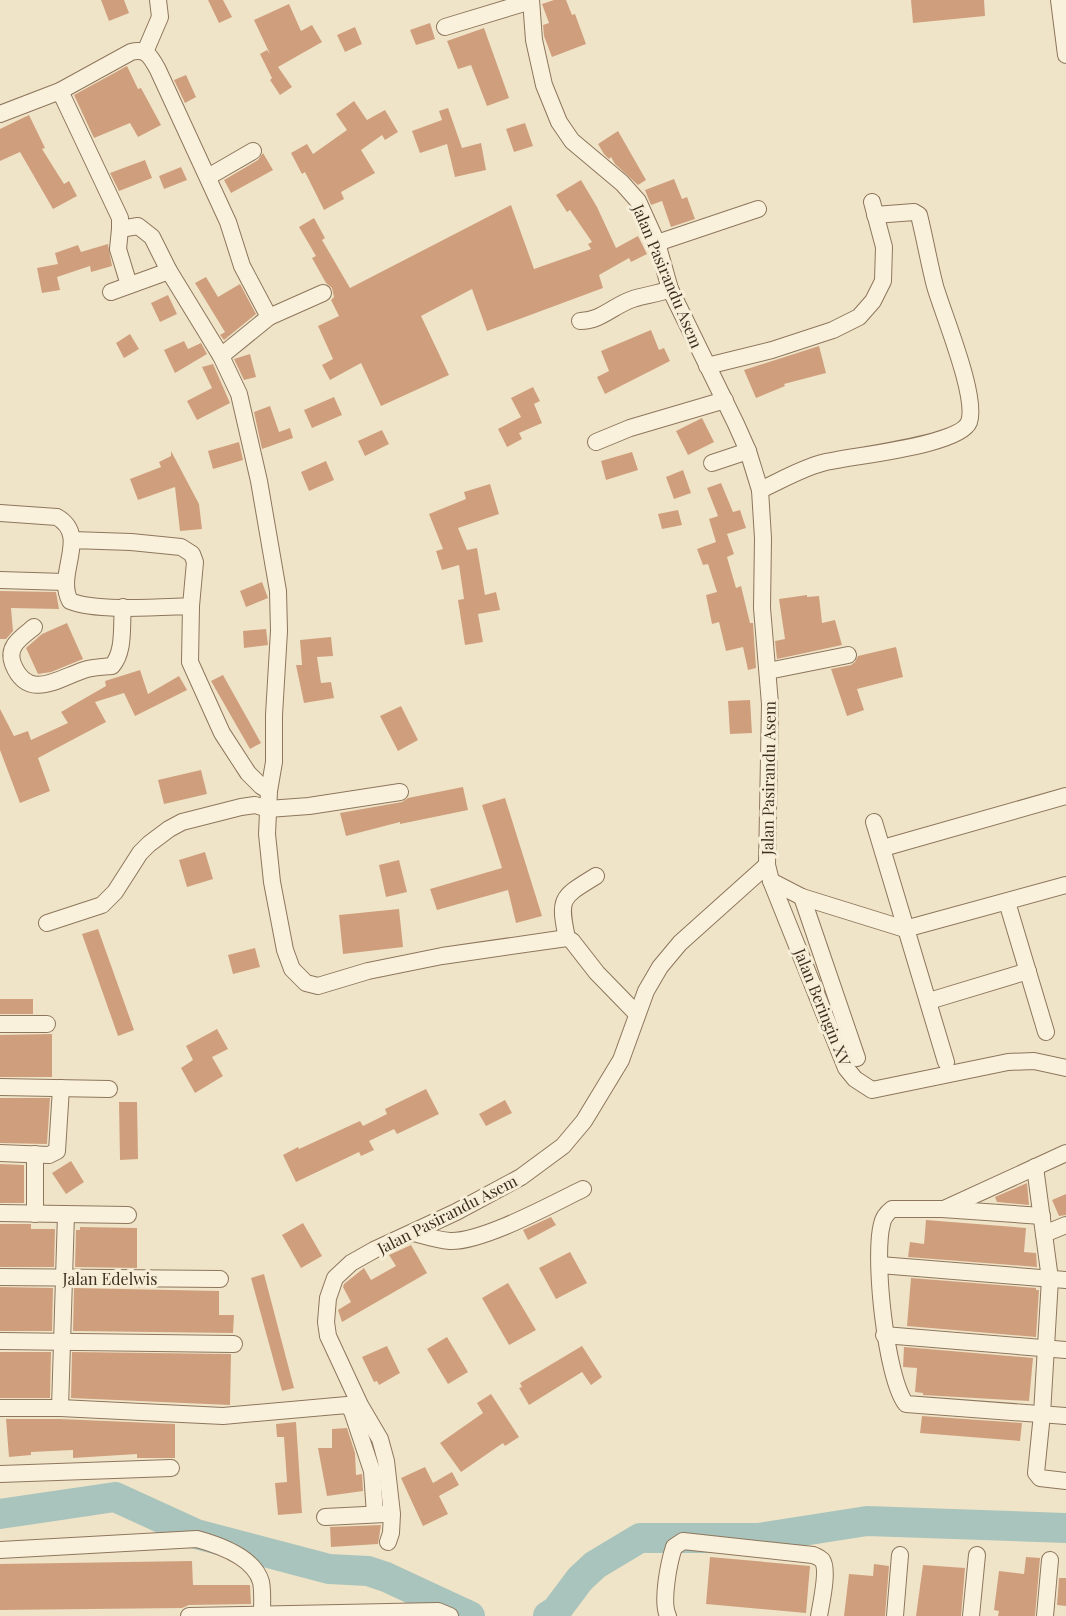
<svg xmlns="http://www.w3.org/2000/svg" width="1066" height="1616" font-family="'Playfair Display',serif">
  <rect width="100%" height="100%" fill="#f0e4c8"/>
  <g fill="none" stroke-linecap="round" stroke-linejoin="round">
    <g stroke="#a9c4bc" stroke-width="30">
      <polyline points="0,1514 115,1497 196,1534 329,1569 368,1571 386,1577 470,1616"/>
      <polyline points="548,1616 556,1611 580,1579 595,1565 640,1538 758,1538 867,1521 1066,1528"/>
    </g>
  </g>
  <g fill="#cf9f7d">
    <polygon points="101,0 124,0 129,13 109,21"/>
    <polygon points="208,0 223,0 232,17 219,23"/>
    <polygon points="554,0 566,0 572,15 575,14 586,44 552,57 544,36 543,25 549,23 542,4"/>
    <polygon points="911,0 984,0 985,16 913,23"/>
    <polygon points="289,4 301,31 312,25 322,42 278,67 292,87 280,95 270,80 272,78 260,54 267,50 270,54 254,20"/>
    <polygon points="430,23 435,39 416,45 410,30"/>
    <polygon points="355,27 362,44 345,52 337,35"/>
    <polygon points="484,28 509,98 487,106 471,65 458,69 447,41"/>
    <polygon points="127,66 138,89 141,88 161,125 138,137 130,123 94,138 74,95"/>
    <polygon points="186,75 196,97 185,103 174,80"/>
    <polygon points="354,101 367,120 385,110 398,132 385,140 382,135 361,150 375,173 341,192 344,199 324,210 305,172 302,174 291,153 307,144 313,154 347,130 336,114"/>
    <polygon points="448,108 462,148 481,143 486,170 455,177 447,144 420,153 412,131 442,120 439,111"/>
    <polygon points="29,115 45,148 42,149 64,184 69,181 77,196 53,209 20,152 0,161 0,129"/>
    <polygon points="525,123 533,146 514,152 506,129"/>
    <polygon points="618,131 646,180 638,185 615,164 611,157 609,159 604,154 598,144"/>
    <polygon points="263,153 273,170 231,193 224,180 258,160"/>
    <polygon points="145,160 152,178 119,191 110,173"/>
    <polygon points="181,167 187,180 164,189 159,176"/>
    <polygon points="674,179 682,199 687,197 695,219 671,227 662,201 651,205 645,190"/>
    <polygon points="581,180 597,207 616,248 638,236 647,254 631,262 629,258 599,275 603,288 487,331 472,289 421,316 449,375 381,406 361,363 330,380 322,365 333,359 318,326 339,316 331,300 334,297 332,288 326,283 312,258 316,256 299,227 314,218 325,238 322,240 350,288 511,205 534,269 591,249 588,244 592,242 570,210 567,212 556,195"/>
    <polygon points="108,244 112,266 91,272 90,266 57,277 60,290 42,293 37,268 58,264 55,253 78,245 81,252"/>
    <polygon points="206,277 218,297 240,284 256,314 224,340 220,335 225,332 195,283"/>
    <polygon points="168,295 177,314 160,322 151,303"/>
    <polygon points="651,330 659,350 664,348 670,361 605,394 597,377 609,371 601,351"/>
    <polygon points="130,334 139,349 124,358 116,343"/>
    <polygon points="184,341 188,349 201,343 207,354 175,373 164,350"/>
    <polygon points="819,346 826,373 784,384 785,386 756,398 744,370"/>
    <polygon points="250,354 256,377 244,380 234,359"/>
    <polygon points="213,364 230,403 197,420 187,401 212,388 202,367"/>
    <polygon points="533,387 540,401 534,404 542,423 519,433 522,439 507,447 498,429 521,417 511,398"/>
    <polygon points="334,397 342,415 312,428 304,410"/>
    <polygon points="270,406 279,432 290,428 293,438 262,449 254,412"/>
    <polygon points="702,418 714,442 688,455 676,431"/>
    <polygon points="382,430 389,444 365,456 358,441"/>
    <polygon points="239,442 243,460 213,469 208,451"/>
    <polygon points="171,451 199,504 202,529 180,531 175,487 138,500 130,479 161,467 159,462 171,456"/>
    <polygon points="632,452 638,470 606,480 601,461"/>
    <polygon points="326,461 334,480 309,491 301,472"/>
    <polygon points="683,470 691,493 674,499 666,477"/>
    <polygon points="721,483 733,512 740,510 746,528 727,534 734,554 727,557 736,588 741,586 750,623 753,623 756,668 748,670 743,647 726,651 719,622 712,624 706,595 717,592 708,564 703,565 697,549 716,542 709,519 718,516 707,488"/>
    <polygon points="490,484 499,514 458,528 467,550 477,548 485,595 496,592 500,610 478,614 483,642 465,645 458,600 464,599 459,565 442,570 436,551 443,549 429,514 466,499 464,492"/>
    <polygon points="678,510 682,525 662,529 658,514"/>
    <polygon points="262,582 268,598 246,607 240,591"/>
    <polygon points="0,591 56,592 59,609 11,608 13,631 6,639 0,639"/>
    <polygon points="807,595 807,597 819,596 822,623 835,620 842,645 777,659 775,641 785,639 779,599"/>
    <polygon points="67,623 83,659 51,672 38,674 26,648 42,634"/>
    <polygon points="266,629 268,645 244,648 243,631"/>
    <polygon points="331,637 333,656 317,657 321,683 331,682 334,698 304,703 296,665 302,665 300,640"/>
    <polygon points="896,647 903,677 857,689 864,710 847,716 831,669 851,665 855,662 858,656"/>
    <polygon points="140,670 148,694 179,676 187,690 135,716 124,693 95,702 106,722 38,758 50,791 20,803 0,750 0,709 14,736 28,731 31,740 68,723 61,712 106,686 105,681"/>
    <polygon points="223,675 261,743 250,749 211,681"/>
    <polygon points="750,700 752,733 730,734 728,701"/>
    <polygon points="401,706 418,740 398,751 380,716"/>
    <polygon points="201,770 207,794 164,804 158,780"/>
    <polygon points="463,787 468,810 400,824 400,822 346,836 340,813 402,802 408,798"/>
    <polygon points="505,798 542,916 516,923 508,890 437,910 430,889 502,868 482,805"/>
    <polygon points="205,852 213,879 187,887 179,860"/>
    <polygon points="399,860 407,892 386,897 379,865"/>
    <polygon points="399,909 403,947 343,954 339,915"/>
    <polygon points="98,929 134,1030 118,1036 82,934"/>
    <polygon points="255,948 260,967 233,974 228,955"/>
    <rect x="0" y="999" width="33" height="15"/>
    <polygon points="217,1029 228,1049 212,1057 223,1076 195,1093 181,1068 193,1060 186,1046"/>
    <polygon points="52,1034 52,1077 0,1077 0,1035"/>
    <polygon points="426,1089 439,1114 397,1134 394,1129 369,1141 374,1150 361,1156 359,1152 296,1182 283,1155 298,1147 299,1149 360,1121 363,1126 387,1114 385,1109"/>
    <polygon points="0,1098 50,1098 47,1144 0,1143"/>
    <polygon points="505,1100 512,1113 486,1126 479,1114"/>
    <polygon points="119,1102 137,1102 138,1159 120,1160"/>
    <polygon points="71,1161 84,1182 66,1194 52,1173"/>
    <polygon points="0,1164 24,1165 24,1203 0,1203"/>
    <polygon points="1027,1183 1029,1205 997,1202 995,1197"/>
    <polygon points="1066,1194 1066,1215 1059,1216 1052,1200"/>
    <polygon points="551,1217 556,1225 528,1240 523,1230"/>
    <polygon points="926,1220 1026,1228 1024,1252 1036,1253 1037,1267 908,1257 910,1242 924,1244"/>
    <polygon points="303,1223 322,1256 301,1268 282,1235"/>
    <polygon points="0,1224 31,1224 31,1229 55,1229 54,1267 0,1267"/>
    <polygon points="80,1227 137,1228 137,1268 75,1267 76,1230 80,1230"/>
    <polygon points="411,1245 427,1273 342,1322 338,1310 351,1302 343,1287 344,1284 364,1268 371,1280 396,1266 389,1255"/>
    <polygon points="570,1252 587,1283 556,1299 539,1268"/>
    <polygon points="264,1274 294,1388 282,1391 251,1278"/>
    <polygon points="911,1278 1036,1288 1036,1290 1039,1290 1036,1337 907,1326"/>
    <polygon points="508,1283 536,1330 509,1345 482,1298"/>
    <polygon points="0,1287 53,1288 52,1331 0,1331"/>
    <polygon points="74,1288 219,1291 219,1315 234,1315 233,1333 73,1331"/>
    <polygon points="447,1337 468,1372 448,1384 427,1349"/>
    <polygon points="387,1346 400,1373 379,1385 377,1381 374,1382 362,1357"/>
    <polygon points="582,1346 602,1377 591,1385 582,1372 529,1405 519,1388 522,1387 520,1383"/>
    <polygon points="904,1347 1033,1358 1029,1401 923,1395 923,1393 915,1392 917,1368 903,1367"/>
    <polygon points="0,1352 51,1352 50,1398 0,1398"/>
    <polygon points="72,1352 231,1354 230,1405 71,1398"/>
    <polygon points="491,1394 519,1437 505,1446 503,1443 461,1472 440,1443 483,1413 477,1403"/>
    <polygon points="922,1416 1022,1423 1020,1441 920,1433"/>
    <polygon points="6,1419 60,1419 175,1424 175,1458 137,1458 137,1454 73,1458 73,1450 31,1452 31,1455 9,1457"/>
    <polygon points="296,1422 302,1513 278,1515 275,1483 287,1482 284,1437 277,1437 276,1424"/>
    <polygon points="347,1428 355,1453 356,1475 362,1474 363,1491 327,1496 318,1448 332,1448 332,1429"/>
    <polygon points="425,1467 433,1483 452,1472 459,1485 439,1496 448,1514 423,1526 401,1478"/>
    <polygon points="381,1525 378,1544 331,1547 330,1527"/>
    <polygon points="710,1557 810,1566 806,1613 706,1604"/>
    <polygon points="1026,1557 1040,1558 1035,1616 998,1616 999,1611 994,1610 999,1571 1024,1574"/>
    <polygon points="192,1561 193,1585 250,1585 251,1604 189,1605 182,1608 0,1610 0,1564"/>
    <polygon points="874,1564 889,1566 885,1616 844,1616 849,1574 873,1576"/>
    <polygon points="923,1565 965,1568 961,1616 916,1616"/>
    <polygon points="1059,1578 1066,1578 1066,1606 1057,1605"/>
  </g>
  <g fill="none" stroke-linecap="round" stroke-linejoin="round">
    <g stroke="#8d765c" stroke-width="18">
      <g id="minor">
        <polyline points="531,0 534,40 544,85 559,122 572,141 622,183 638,201 657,243 670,289 736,424 748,451 760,490 763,538 762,608 770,704 767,865 771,881 846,1068 855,1079 872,1090 1008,1062 1034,1061 1066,1068"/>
        <polyline points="1059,0 1066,55"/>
        <polyline points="445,27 531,1"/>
        <polyline points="145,52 160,17 158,0"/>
        <polyline points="60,91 120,218 120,229 138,226 152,237 169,271 221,356"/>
        <path d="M0,114L60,91L131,52C147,48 151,57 158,70L228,222L242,266L269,317L221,356L239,394L259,481L278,591L279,631L274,715V762L269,791L267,834L272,882L285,950L292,969L306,983L318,986L368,971L442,956L567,938L572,941L597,973L637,1014"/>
        <polyline points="208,177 253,151"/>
        <polyline points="120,229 118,249 129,285"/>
        <polyline points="657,243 758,209"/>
        <polyline points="111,292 169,271"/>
        <polyline points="269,317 323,293"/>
        <path d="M580,321C601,321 614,305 633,299C645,295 658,294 670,289"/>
        <polyline points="707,366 772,350 833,330 859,317 873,301 883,281 884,247 872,202"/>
        <polyline points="596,442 630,428 725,400"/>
        <polyline points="712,463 748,451"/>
        <path d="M760,490C780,481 800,469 822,463C848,456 960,446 969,422C978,397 943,314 935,286C929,263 925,239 919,215L914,212L875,215"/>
        <path d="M0,513L57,517C90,536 55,573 70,601C96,612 161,607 191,606L195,562L192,554L181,547L131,542L72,540"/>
        <polyline points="0,580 65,582"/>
        <polyline points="191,606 190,662 222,733 248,773 261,786 269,791"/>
        <path d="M34,627C22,637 6,646 13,664C28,702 59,678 84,670C93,667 103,667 112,666C125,651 121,626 123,607"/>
        <polyline points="768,671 848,655"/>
        <polyline points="874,822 946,1062"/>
        <polyline points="883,848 1066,796"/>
        <polyline points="771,881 802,897 905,929 1066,885"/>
        <polyline points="802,897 857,1058"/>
        <polyline points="1007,902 1046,1032"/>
        <polyline points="47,923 102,905 115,892 140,853 149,844 169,829 182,822 241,807 255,805 268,809 309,806 400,792"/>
        <path d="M567,938C558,897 562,897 596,876"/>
        <polyline points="929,1001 1028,971"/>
        <polyline points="0,1024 47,1024"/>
        <polyline points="0,1087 109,1089"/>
        <polyline points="0,1153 49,1155 57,1151 61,1088"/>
        <polyline points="1035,1167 1050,1279 1042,1414 1036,1473 1040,1478 1066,1481"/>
        <polyline points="944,1209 1066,1153"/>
        <polyline points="0,1213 128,1215"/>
        <polyline points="35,1214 35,1154"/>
        <path d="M1042,1216L942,1209H892C887,1213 883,1217 882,1224C873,1256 886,1379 906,1404L1066,1416"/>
        <path d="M414,1233C425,1236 438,1240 450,1241C483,1242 552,1204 583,1189"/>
        <polyline points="1044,1234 1066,1225"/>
        <polyline points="880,1265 1066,1280"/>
        <polyline points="0,1277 220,1279"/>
        <polyline points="884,1335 1066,1350"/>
        <polyline points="0,1341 234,1344"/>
        <polyline points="0,1408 60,1408 223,1416 347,1405 352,1411 372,1471 375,1514"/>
        <polyline points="60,1408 66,1214"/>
        <polyline points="0,1474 171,1468"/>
        <polyline points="325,1517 385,1514"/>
        <polyline points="388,1542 391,1533 392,1514 386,1461 380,1439 360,1405 328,1336 326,1322 328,1298 335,1278 351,1263 374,1250 456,1212 521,1177 563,1146 584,1121 621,1060 646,991 660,967 680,943 767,865"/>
        <path d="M0,1550L197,1539C219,1545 254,1557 261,1582C263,1592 262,1604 262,1615"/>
        <polyline points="189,1616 438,1611 450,1616"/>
        <path d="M668,1616C661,1602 669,1562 674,1547L683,1541L813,1555C817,1557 819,1557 822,1560C829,1569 821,1604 819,1616"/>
        <polyline points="895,1616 900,1555"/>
        <polyline points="971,1616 977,1555"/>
        <polyline points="1045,1616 1050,1560"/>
      </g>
    </g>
    <use href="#minor" stroke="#faf1dc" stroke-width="16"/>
  </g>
  <g text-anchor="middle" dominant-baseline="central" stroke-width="6" stroke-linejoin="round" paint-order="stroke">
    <g font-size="16" fill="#3d2e20" stroke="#f7eed8">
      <text transform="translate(668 276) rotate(67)">Jalan Pasirandu Asem</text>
      <text transform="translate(768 778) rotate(-89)">Jalan Pasirandu Asem</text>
      <text transform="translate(823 1007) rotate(68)">Jalan Beringin XV</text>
      <text transform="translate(447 1214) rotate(-27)">Jalan Pasirandu Asem</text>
      <text x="110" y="1278">Jalan Edelwis</text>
    </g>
  </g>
</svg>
